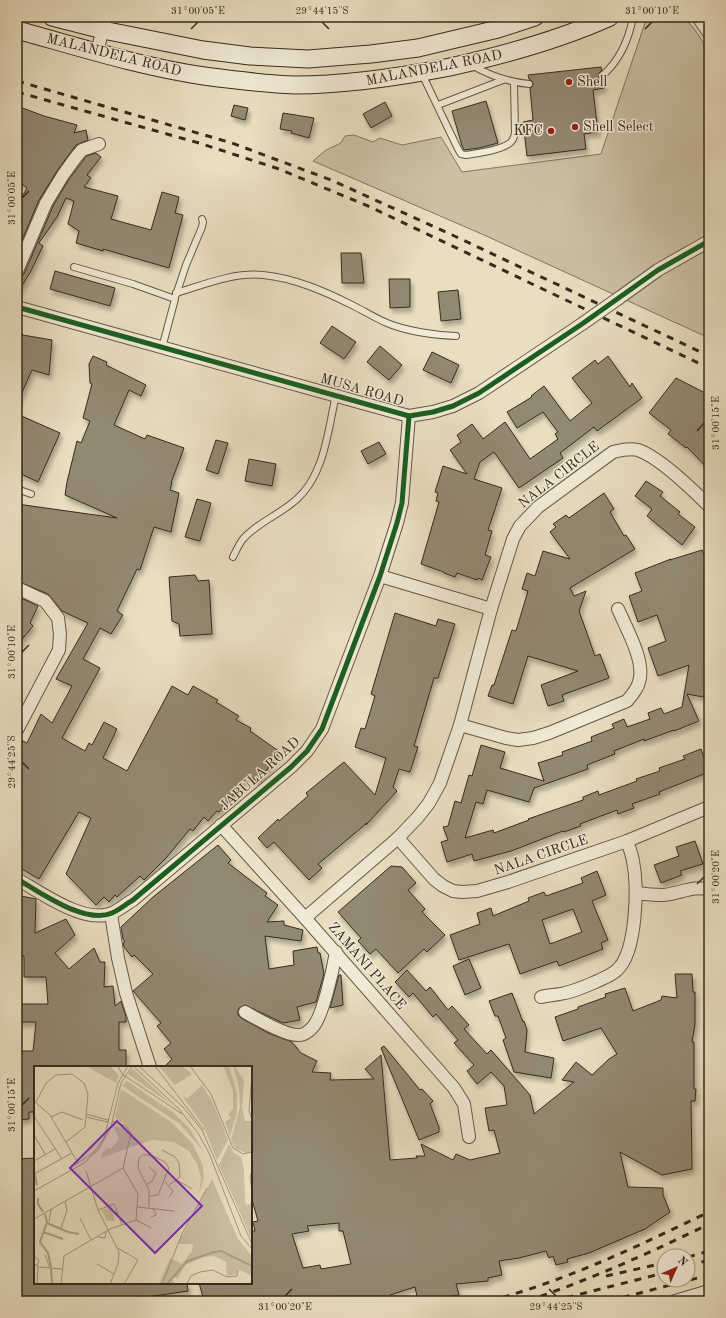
<svg xmlns="http://www.w3.org/2000/svg" width="726" height="1318" font-family="'Old Standard TT',serif">
  <defs>
    <filter id="shadow"><feDropShadow dx="2.5" dy="4.5" stdDeviation="2" flood-color="#0004"/></filter>
  </defs>
  <rect width="100%" height="100%" fill="#e9dec0"/>
  <filter id="stains"><feTurbulence type="fractalNoise" baseFrequency=".005" numOctaves="4"/><feColorMatrix values="0 0 0 0 .2 0 0 0 0 .09 0 0 0 0 .02 0 0 0 .5 -.17"/></filter>
  <radialGradient id="worn" r=".72"><stop offset=".6" stop-color="#630" stop-opacity="0"/><stop offset="1" stop-color="#630" stop-opacity=".3"/></radialGradient>
  <path fill="#cbc0a4" stroke="#807660" d="M647,17C655,17 677,15 682,18C693,23 703,42 709,53V338L484,235L313,161L326,150L341,143L345,136L354,135L373,142L380,138L402,145L441,137L462,172L601,154Z"/>
  <g fill="#938872" stroke="#362b1d" fill-rule="evenodd" filter="url(#shadow)">
    <polygon points="601,67 602,70 599,73 598,77 599,79 603,80 604,88 593,90 598,132 584,134 586,149 527,156 523,122 533,120 530,88 532,87 533,84 532,81 529,79 528,75"/>
    <polygon points="486,101 498,143 479,148 464,150 462,146 452,111"/>
    <polygon points="385,102 392,116 371,128 363,114"/>
    <polygon points="234,105 248,108 245,120 231,116"/>
    <polygon points="17,106 44,116 77,125 74,133 86,130 88,140 76,145 57,171 39,200 17,252 17,205 27,188 17,180"/>
    <polygon points="283,113 314,118 309,138 291,133 292,131 280,129"/>
    <polygon points="96,153 101,157 87,175 91,178 84,187 118,196 111,219 151,230 162,192 179,197 175,213 183,215 169,268 103,249 103,251 76,243 79,231 68,224 74,201 66,198 57,217 39,243 43,246 31,271 17,294 17,278 21,277 24,274 53,206 69,179 82,162 86,156"/>
    <polygon points="341,253 361,253 364,283 342,283"/>
    <polygon points="55,271 115,288 110,306 50,289"/>
    <polygon points="389,279 410,279 410,307 390,308"/>
    <polygon points="458,290 461,319 441,321 438,292"/>
    <polygon points="332,326 356,342 344,359 320,343"/>
    <polygon points="17,334 52,340 49,375 32,370 17,404"/>
    <polygon points="380,346 402,365 389,380 367,362"/>
    <polygon points="432,352 459,365 451,383 423,370"/>
    <polygon points="93,356 107,362 106,365 146,385 141,396 129,390 114,425 145,439 147,435 184,448 171,483 172,483 170,490 179,493 171,532 154,527 140,570 137,569 117,611 123,615 111,634 100,628 83,659 100,668 62,738 85,751 89,743 92,745 104,722 117,729 103,758 127,771 172,686 188,695 193,686 218,700 216,702 239,716 236,720 251,728 250,731 280,752 258,782 248,775 238,787 231,799 219,812 217,811 208,821 204,817 193,831 190,829 166,858 144,880 140,876 117,897 115,895 109,902 104,897 96,905 66,874 91,818 79,812 39,879 17,866 17,738 27,743 41,714 52,723 72,686 56,679 88,623 62,611 48,594 17,581 17,504 117,518 65,495 67,482 77,441 81,443 90,421 83,418 92,384 90,383 89,364"/>
    <polygon points="608,356 630,387 632,383 642,398 597,431 594,427 560,453 563,458 519,488 494,452 480,462 474,479 502,488 488,530 492,531 485,555 491,557 482,580 478,578 477,580 457,573 455,577 444,573 444,572 421,564 439,502 436,501 438,493 435,492 443,466 467,474 450,450 461,442 457,435 472,424 483,439 505,422 530,459 558,439 555,434 558,432 543,412 517,428 507,412 532,397 531,396 544,386 570,421 592,403 572,378 595,360 598,364"/>
    <polygon points="676,378 709,395 709,434 704,441 709,447 709,470 687,447 686,448 668,434 671,430 649,413"/>
    <polygon points="17,414 60,433 38,482 17,472"/>
    <polygon points="216,440 228,443 218,474 206,470"/>
    <polygon points="379,442 386,454 368,464 361,451"/>
    <polygon points="249,459 276,464 272,486 245,481"/>
    <polygon points="646,481 663,492 660,496 680,512 678,514 695,527 682,545 647,516 652,509 635,496"/>
    <polygon points="604,493 614,509 610,512 624,536 626,535 635,549 570,588 574,596 586,591 579,611 595,656 600,654 609,678 562,695 564,701 548,706 541,685 578,671 528,656 513,704 488,696 492,685 494,685 512,630 516,631 528,591 522,589 527,573 535,576 543,551 570,559 550,532 556,527 553,524 566,515 569,518"/>
    <polygon points="197,499 211,503 200,541 185,537"/>
    <polygon points="702,550 709,569 709,698 687,694 699,721 674,731 674,730 644,741 644,739 614,751 615,754 587,765 588,769 534,788 529,802 487,790 483,804 476,802 465,838 493,830 494,833 529,820 528,819 583,800 583,797 598,791 599,795 637,781 636,779 660,771 659,768 685,759 683,756 701,749 709,772 659,792 660,794 632,804 634,808 618,814 617,810 580,824 581,826 564,832 563,831 511,851 474,861 472,854 447,862 441,842 448,840 443,827 448,826 455,801 461,803 469,775 472,776 481,745 505,752 500,768 544,781 538,763 563,755 562,752 592,741 591,737 614,728 612,724 624,719 627,727 650,719 648,713 661,708 664,714 682,707 689,665 658,676 648,648 666,641 657,615 638,622 629,596 642,591 635,573 671,559 670,560"/>
    <polygon points="195,575 198,581 209,580 212,634 180,636 179,624 172,621 169,577"/>
    <polygon points="17,596 38,606 30,623 33,626 24,637 24,636 17,650"/>
    <polygon points="395,613 436,626 438,619 455,624 438,678 434,678 414,746 418,747 410,772 399,769 393,787 397,791 366,825 367,823 318,864 322,868 309,880 274,842 267,848 258,838 278,819 279,821 308,796 306,793 344,762 375,795 386,758 355,747 361,728 365,729 375,696 371,694"/>
    <polygon points="695,841 703,864 680,871 682,875 661,883 654,865 679,856 676,847"/>
    <path d="M218,845L231,860L228,863L267,893L265,896L278,905L267,922L284,921V925L303,930L301,941L265,936L269,969L294,965L293,951L317,947L318,953H320L324,974L316,1002L297,1007L300,1020L283,1023L245,1005L239,1008L238,1012V1015L241,1018L268,1033L292,1042L301,1053L317,1061L312,1072L331,1073L330,1080L374,1079L365,1069L381,1055L390,1160L417,1158L416,1156H425L421,1144L453,1160L456,1154L470,1160L500,1153L494,1130L489,1131L485,1108L507,1105L504,1086L491,1072L477,1084L467,1071L474,1065L454,1043L458,1040L436,1014L433,1017L413,993L409,997L395,982L407,970L426,991L430,987L448,1010L452,1006L469,1025L464,1029L487,1054L491,1050L530,1095L534,1114L574,1082L562,1080L576,1062L592,1075L609,1059L617,1054L601,1028L563,1041L555,1017L578,1009V1007L606,997L605,994L625,988L633,1011L661,1000L662,996L677,998L675,974H692L693,992H695V1024L692,1042H694V1089H696L695,1101H691L692,1169L662,1175L620,1152L628,1187L663,1188V1195L670,1212L645,1229L589,1253L567,1259L568,1262L556,1265L553,1256L549,1258L546,1251L519,1258L499,1261L502,1275L488,1278V1281L456,1284L459,1295L439,1298V1297L418,1301L415,1287L390,1295L391,1301H207L206,1299L203,1297L199,1283H251V1231H255L253,1222L258,1221L251,1196V1067H164L172,1059L164,1049L171,1043L157,1026L161,1023L133,991L153,974L134,955L132,957L124,947L123,943L125,942L123,939L121,927L153,897ZM339,1223V1231H343L351,1264L321,1269L320,1265L303,1268L292,1234L309,1231L307,1226Z"/>
    <polygon points="391,866 402,867 416,883 408,890 425,909 422,912 445,935 427,952 424,949 398,973 376,949 370,954 358,941 361,938 338,912"/>
    <path d="M597,871L606,895L592,901L608,940L601,943L603,949L559,966L557,961L520,974L509,944L459,960L450,935L480,924L477,913L491,908L493,916L529,901L528,898L544,892L546,896L583,883L581,878ZM573,909L582,932L550,944L542,920Z"/>
    <polygon points="21,896 36,899 35,933 66,919 75,935 55,953 69,969 94,948 100,962 105,962 104,987 113,986 115,1006 121,1001 126,1017 126,1022 119,1022 119,1050 126,1050 126,1067 35,1067 35,1112 29,1112 29,1119 17,1120 17,1079 21,1079 21,1051 33,1051 36,1022 17,1022 17,1004 48,1004 46,977 24,977 24,956 17,955 17,911"/>
    <polygon points="469,959 481,988 465,995 453,966"/>
    <polygon points="339,975 341,975 343,1005 330,1008"/>
    <polygon points="512,993 523,1022 524,1021 527,1030 525,1052 554,1058 551,1078 514,1072 503,1040 506,1038 498,1016 495,1016 489,1001"/>
    <polygon points="384,1046 420,1090 422,1089 433,1101 430,1104 439,1127 439,1132 419,1140 381,1048"/>
    <polygon points="35,1158 35,1283 187,1283 188,1291 126,1300 126,1301 17,1301 17,1159"/>
  </g>
  <g fill="none" stroke-linecap="round" stroke-linejoin="round">
    <g stroke="#635846" stroke-width="8">
      <g id="service">
        <path d="M473,66C491,76 508,82 529,84"/>
        <path d="M422,74L458,149L461,154L466,155C478,153 503,150 511,142C514,139 514,137 515,133L514,83"/>
        <path d="M602,76C619,61 629,39 633,17"/>
        <polyline points="438,105 503,80"/>
        <polyline points="74,267 133,284 175,299 162,348"/>
        <path d="M176,293C203,285 234,272 263,275C294,278 324,291 352,305C364,311 375,318 387,323C406,331 435,335 456,336"/>
        <polyline points="176,295 186,265 202,227 203,222 202,219"/>
        <polyline points="17,489 31,494"/>
        <path d="M233,557C236,551 239,544 243,539C258,522 281,514 297,499C325,474 328,429 336,395"/>
      </g>
    </g>
    <g stroke="#635846" stroke-width="14">
      <g id="minor">
        <polyline points="698,17 709,33"/>
        <polyline points="97,52 106,17"/>
        <polyline points="17,271 46,203 63,175 76,157 82,150 99,144"/>
        <polyline points="619,298 658,270 709,241"/>
        <polyline points="17,307 409,416 433,412 453,406 479,393 582,324"/>
        <polyline points="380,576 491,609"/>
        <polyline points="17,588 45,601 58,618 60,634 59,650 17,730"/>
        <path d="M460,725L506,738L518,740L533,738L549,733L627,701C632,695 637,690 639,682C646,662 626,628 618,609"/>
        <polyline points="221,825 305,918 454,1088 464,1104 469,1137"/>
        <polyline points="398,838 434,879 443,886 453,891 462,892 477,891 508,882 627,841 709,807"/>
        <path d="M17,879C40,892 85,925 112,913C119,910 126,904 133,900L291,767L307,751L322,729L380,576L397,523L402,503L409,416"/>
        <path d="M636,893C644,894 653,895 662,895C677,895 694,884 709,890"/>
        <polyline points="111,914 118,958 126,993 150,1067"/>
        <path d="M305,918L398,838L418,817L429,803L440,783L460,725L491,609L513,539L520,526L538,507L613,452C622,450 630,448 638,450C659,457 693,490 709,506"/>
        <path d="M541,997C549,995 557,995 565,993C575,991 610,977 617,970C637,952 638,886 633,861C632,854 629,847 627,841"/>
        <path d="M245,1012C257,1019 286,1036 299,1035C304,1035 308,1032 312,1028C323,1017 333,969 336,952"/>
        <polyline points="675,1301 709,1291"/>
      </g>
    </g>
    <g stroke="#362b1d" stroke-width="19">
      <g id="secondary">
        <polyline points="52,17 103,30 203,50 250,56 308,59 371,54 418,48 498,29 535,17"/>
        <path d="M17,30C79,47 141,67 204,76C234,80 265,84 295,85C347,85 399,77 450,67C504,55 559,40 610,17"/>
      </g>
    </g>
    <use href="#service" stroke="#f1ead6" stroke-width="6"/>
    <use href="#minor" stroke="#f1ead6" stroke-width="12"/>
    <use href="#secondary" stroke="#f1ead6" stroke-width="17"/>
    <g stroke="#362b1d" stroke-width="3" stroke-dasharray="7 7" stroke-linecap="butt">
      <polyline points="17,81 232,143 331,180 448,233 709,356"/>
      <polyline points="17,92 199,143 279,169 368,206 709,368"/>
      <polyline points="688,1257 709,1251"/>
      <polyline points="688,1266 709,1260"/>
      <polyline points="606,1276 664,1263"/>
      <path d="M489,1301C566,1281 638,1246 709,1212"/>
      <path d="M527,1301C589,1280 650,1253 709,1224"/>
      <polyline points="553,1301 664,1273"/>
      <polyline points="609,1301 709,1275"/>
    </g>
    <g stroke="#635846" stroke-width="14" stroke-linecap="butt">
      <polyline id="minor-bridge" points="582,324 619,298"/>
    </g>
    <use href="#minor-bridge" stroke="#f1ead6" stroke-width="12"/>
    <g stroke="#f1ead6" stroke-width="8">
      <g id="cycleway">
        <polyline points="17,307 409,416 433,412 453,406 479,393 582,324 658,270 709,241"/>
        <path d="M17,879C40,892 85,925 112,913C119,910 126,904 133,900L291,767L307,751L322,729L380,576L397,523L402,503L409,416"/>
      </g>
    </g>
    <use href="#cycleway" stroke="#1b5e20" stroke-width="5"/>
  </g>
  <path fill="none" stroke="#362b1d" stroke-width="1.5" d="M322,22L329,29M191,29L198,22M645,29L652,22M22,198L29,191M697,431L704,423M22,652L29,645M22,762L29,769M697,884L704,877M22,1105L29,1098M549,1289L556,1296M285,1296L292,1289"/>
  <g fill="#8f2418" stroke="#f1ead6" stroke-width="1.5">
    <circle cx="569" cy="82" r="4"/>
    <circle cx="575" cy="127" r="4"/>
    <circle cx="551" cy="131" r="4"/>
  </g>
  <g text-anchor="middle" dominant-baseline="central" stroke-width="3" stroke-linejoin="round" paint-order="stroke">
    <g font-size="14" fill="#362b1d" stroke="#f1ead6">
      <text transform="translate(114 55) rotate(14)">MALANDELA ROAD</text>
      <text transform="translate(434 68) rotate(-11)">MALANDELA ROAD</text>
      <text transform="translate(362 390) rotate(16)">MUSA ROAD</text>
      <text transform="translate(559 475) rotate(-38)">NALA CIRCLE</text>
      <text transform="translate(260 774) rotate(-42)">JABULA ROAD</text>
      <text transform="translate(541 855) rotate(-19)">NALA CIRCLE</text>
      <text transform="translate(367 966) rotate(49)">ZAMANI PLACE</text>
    </g>
    <g font-size="14" fill="#362b1d" stroke="#f1ead6" text-anchor="start">
      <text x="577" y="82">Shell</text>
      <text x="583" y="127">Shell Select</text>
      <text x="543" y="131" text-anchor="end">KFC</text>
    </g>
  </g>
  <g transform="translate(34 1066)">
    <rect width="218" height="218" fill="#e9dec0"/>
    <path d="M52,0H76L85,10L82,17ZM125,0H148L158,8L141,19ZM189,0H195L203,27V47L196,70L191,56L197,52L194,48L199,43V24ZM199,0H201L210,15L208,41L211,55H218V85L212,87L201,83L197,73L206,42L205,21ZM98,2L138,39L94,8ZM93,15L140,47L156,63L170,86L146,58L88,20ZM168,19L180,39L194,74L183,94L169,59L149,31L154,32ZM87,23L137,56L159,78L169,100L170,112L165,128L167,112L163,98L155,85L140,76L118,74L67,92L68,88L73,82L77,83L85,73L79,60L91,62L92,59L81,52ZM195,78L200,87L207,91L210,104L211,134L212,139L218,137V174L185,99ZM178,113L204,173L218,190V210L204,203L202,208L193,210L192,196L180,190L170,191L151,199L144,212L137,211L141,218H125L136,192L148,198L158,185L159,178H144ZM78,141L81,155H73L68,144Z" fill="#cbc0a4"/>
    <path fill="none" stroke="#aca189" stroke-width="2" d="M0,105L3,119M4,132V138L9,146M11,148L13,156L6,176L14,187L17,201M13,157L34,166L45,168M9,166L29,173M17,203L18,218M133,218L153,195L180,186L187,185L218,200"/>
    <path fill="none" stroke="#a1967f" stroke-width="1" d="M84,0L88,8L148,48M99,0L145,43L164,67L175,87L207,170L218,183M105,0L148,40L168,64L218,178M121,0L170,64M156,0L177,28L199,82L209,88L218,86M218,9L215,45L218,53M0,35L16,49L44,97M2,36L12,17L22,9L38,8L50,17L54,28L51,61L32,76M52,48L74,54M0,50L28,93M17,51L28,46L49,54M52,51L74,56M0,69L11,88M128,84L141,91L145,97L146,111L135,119M0,95L21,83M41,99L60,86L70,72L84,17L94,0M52,105L64,144L85,186L84,198L76,218M218,105L216,111L218,126M0,108L38,87M143,114L158,123M131,116L139,125L135,131M112,119L118,115L122,107L115,101M0,125L50,97L64,84L77,61L87,17L98,0M104,141L140,145M115,141V124L104,102L105,92L109,89H117L131,96L135,102L124,129L116,130M64,144L80,138L88,159M117,151L122,149L119,142M46,152L57,174M0,153L89,102L97,67L92,60L78,55M102,154L117,162M15,156L17,143M27,162L33,145L31,135M64,171L71,172L72,166M84,182L104,194L90,218M11,189L16,202M0,190L5,194L3,200M0,197L4,201L3,218M63,198L80,208M4,201L28,203M27,218L30,190L76,163L102,154L104,128L89,102M128,218L148,168L173,122M153,218L157,210L166,206L179,204L193,211L203,210L204,204"/>
    <path fill="#7b2cbf" fill-opacity="0.15" stroke="#7b2cbf" stroke-width="2" d="M83,55L168,140L121,187L36,102Z"/>
    <rect width="218" height="218" fill="none" stroke="#362b1d" stroke-width="2"/>
  </g>
  <rect width="726" height="1318" fill="none" stroke="#e9dec0" stroke-width="44"/>
  <g transform="translate(676 1268) rotate(45)"><circle r="19" fill="#f1ead6" stroke="#a69e8c"/>
  <path d="M0-3L7 15L0 10L-7 15Z" fill="#8f2418"/>
  <text y="-6" font-size="11" font-weight="bold" text-anchor="middle" fill="#362b1d">N</text>
  </g>
  <rect x="22" y="22" width="682" height="1274" fill="none" stroke="#362b1d" stroke-width="1.5"/>
  <g font-size="10" text-anchor="middle" fill="#362b1d">
    <text x="198" y="14">31°00'05"E</text>
    <text x="322" y="14">29°44'15"S</text>
    <text x="652" y="14">31°00'10"E</text>
    <text transform="translate(11 198) rotate(-90)" y="4">31°00'05"E</text>
    <text transform="translate(715 423) rotate(-90)" y="4">31°00'15"E</text>
    <text transform="translate(11 652) rotate(-90)" y="4">31°00'10"E</text>
    <text transform="translate(11 762) rotate(-90)" y="4">29°44'25"S</text>
    <text transform="translate(715 877) rotate(-90)" y="4">31°00'20"E</text>
    <text transform="translate(11 1105) rotate(-90)" y="4">31°00'15"E</text>
    <text x="285" y="1310">31°00'20"E</text>
    <text x="556" y="1310">29°44'25"S</text>
  </g>
  <rect width="100%" height="100%" filter="url(#stains)"/>
  <rect width="100%" height="100%" fill="url(#worn)"/>
</svg>
